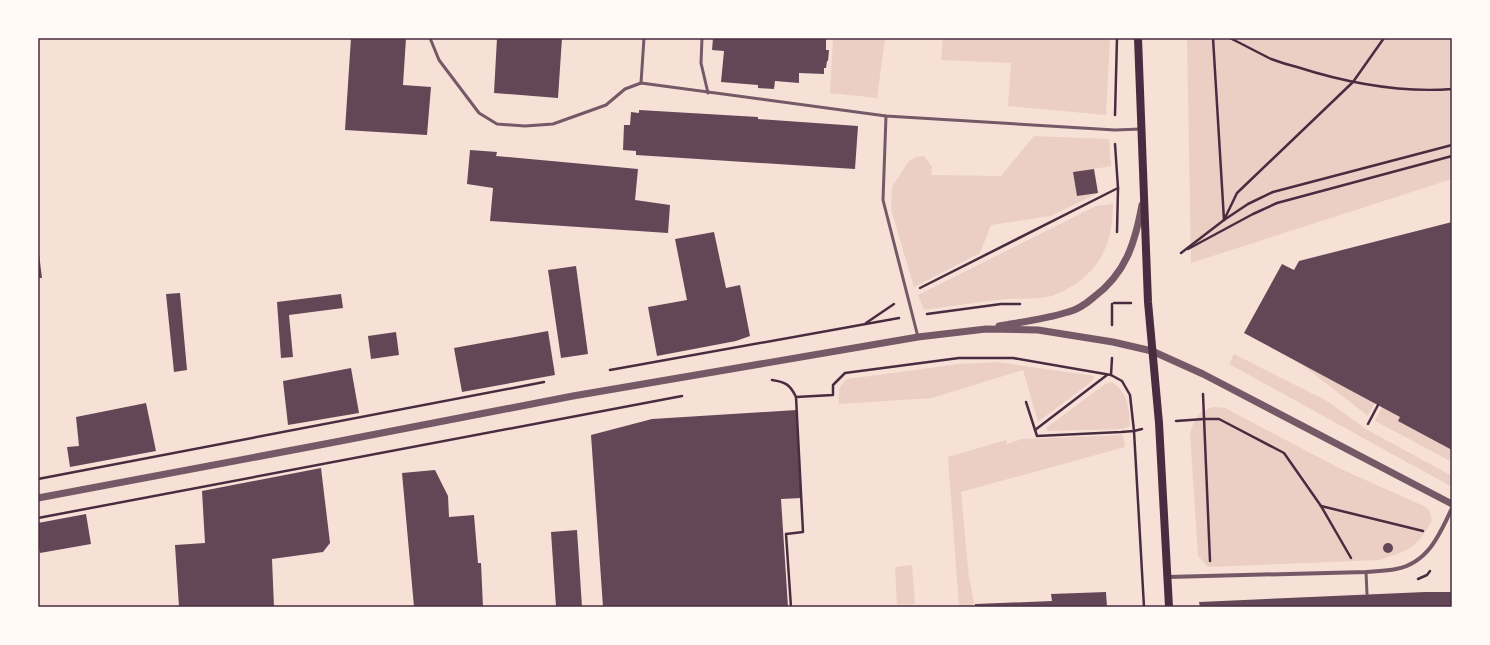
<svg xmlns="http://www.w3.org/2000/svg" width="1490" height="645" font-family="Raleway,sans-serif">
  <rect width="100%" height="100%" fill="#f7e1d7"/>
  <g fill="#ebcfc5">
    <polygon points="833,38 885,38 877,98 830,93"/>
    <polygon points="943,38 1110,38 1106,115 1008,106 1011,63 941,60"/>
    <polygon points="1187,38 1452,38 1452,179 1191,263"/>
    <polygon points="1034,136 1109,139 1111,166 1094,169 1098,193 1051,216 991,225 980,253 914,287 891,209 892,187 909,161 916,157 924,156 932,167 931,175 1001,176"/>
    <path d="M1113,204C1113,238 1104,265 1074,285C1067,289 1060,293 1052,296C1037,300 1021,298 1006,299C979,302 951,306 924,310L918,295L1096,206Z"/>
    <polygon points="1234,354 1327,401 1366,429 1452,476 1452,487 1229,364"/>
    <polygon points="1296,360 1375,403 1368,416"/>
    <path d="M997,362L1095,376L1091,382L1038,422L1023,370L932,398L839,404C838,393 838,387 847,379L959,364Z"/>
    <path d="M1111,382C1128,391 1129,408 1130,426L1123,429L1047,431L1046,428L1105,384Z"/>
    <path d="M1215,407L1225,408L1343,470L1426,507L1430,512L1432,520C1418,548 1408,551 1379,560L1208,567L1198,556L1190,433C1195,418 1199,410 1215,407Z"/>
    <polygon points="1382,407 1400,417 1452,450 1452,462 1375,421"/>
    <polygon points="1123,435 1125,447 961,492 969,578 975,607 959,607 948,457 1006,440 1007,444 1022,439"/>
    <polygon points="912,565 915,604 897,605 895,567"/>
  </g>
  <g fill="#644757">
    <polygon points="351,38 406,38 403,85 431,87 427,135 345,130"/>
    <polygon points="497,38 562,38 558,98 494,93"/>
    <polygon points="713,38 826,38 826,50 829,50 828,61 827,61 826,68 824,68 824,74 799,73 799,83 775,81 774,89 758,88 758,85 721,82 724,51 712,50"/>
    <polygon points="639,110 758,117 758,119 858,126 855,169 636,155 636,151 623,150 624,125 630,125 631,112 639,113"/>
    <polygon points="470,150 497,152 496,156 638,169 635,200 670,205 668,233 490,221 493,188 467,184"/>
    <polygon points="1094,169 1098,193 1077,196 1073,172"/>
    <polygon points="1452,222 1452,450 1398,421 1400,417 1244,333 1282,264 1294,270 1299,261"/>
    <polygon points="714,232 726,288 740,285 750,336 736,341 657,356 648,307 687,300 675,239"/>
    <polygon points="38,246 42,278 38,278"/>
    <polygon points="576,266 588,354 561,358 548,270"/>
    <polygon points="180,293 187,370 174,372 166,294"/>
    <polygon points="341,294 343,308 289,315 293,357 281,358 277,302"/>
    <polygon points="548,331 555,375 462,392 454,348"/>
    <polygon points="396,332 399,355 371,359 368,336"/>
    <polygon points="351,368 359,413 288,425 283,381"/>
    <polygon points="146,403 156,451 70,467 67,447 79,446 76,417"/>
    <polygon points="796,410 802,498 781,499 788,607 603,607 591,435 652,419"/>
    <polygon points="321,468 330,543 323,552 272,559 274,607 179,607 175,545 205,543 202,491"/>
    <polygon points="435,470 448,496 449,517 474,515 478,563 481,563 483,607 414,607 402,473"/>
    <polygon points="86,514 91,544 40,553 38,542 38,523"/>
    <polygon points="577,530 582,607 556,607 551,532"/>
    <circle cx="1388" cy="548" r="5"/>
    <polygon points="1106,592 1107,607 975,607 975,604 1052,601 1051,594"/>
    <polygon points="1425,592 1452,592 1452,607 1200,607 1199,602"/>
  </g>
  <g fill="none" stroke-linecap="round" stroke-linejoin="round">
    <g stroke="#4a2c40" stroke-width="2.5">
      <polyline points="1213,38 1224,220"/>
      <path d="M1230,38C1244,45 1257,52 1271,59C1279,62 1289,65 1297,67C1347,83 1400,93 1452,89"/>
      <polyline points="1115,115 1117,38"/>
      <polyline points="1115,144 1118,188 1117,232"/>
      <polyline points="1224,220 1237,193 1353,82 1384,38"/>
      <polyline points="1188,249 1253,214 1277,203 1452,156"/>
      <polyline points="1181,253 1224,220 1248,204 1273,192 1452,145"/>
      <polyline points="920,288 1118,188"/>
      <polyline points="1114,303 1131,303"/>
      <polyline points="1112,304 1112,325"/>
      <polyline points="927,314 1001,304 1020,304"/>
      <polyline points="866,323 894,304"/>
      <polyline points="610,370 899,318"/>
      <polyline points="1111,375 1112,358"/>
      <path d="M772,380C785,382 790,384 796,397"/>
      <polyline points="1203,394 1210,561"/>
      <polyline points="1026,402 1037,436 1121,432 1134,431 1142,429"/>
      <polyline points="1176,421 1204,419 1219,419 1284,453 1321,506 1351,558"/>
      <polyline points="1368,424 1378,405"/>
      <polyline points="1035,430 1107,375"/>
      <polyline points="38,479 544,382"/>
      <polyline points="1321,506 1423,531"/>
      <polyline points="38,518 682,396"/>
      <polyline points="1418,579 1427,575 1430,571"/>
      <polyline points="791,607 786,534 803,532 796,397 833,395 833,385 845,373 959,358 1013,358 1111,375 1122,381 1130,395 1134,431 1144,607"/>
    </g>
    <g stroke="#755966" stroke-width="3">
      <polyline points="430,38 439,60 479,113 497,124 525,126 553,124 606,105 625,89 641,83 886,116 1115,130 1141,129"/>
      <polyline points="702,38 701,63 708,93"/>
      <polyline points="641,83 644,38"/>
      <polyline points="886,116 883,200 918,337"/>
      <polyline points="1366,572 1367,594"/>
    </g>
    <path stroke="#755966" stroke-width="4" d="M1168,577L1366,572C1376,571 1386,571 1396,569C1428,563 1440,534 1452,508"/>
    <g stroke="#755966" stroke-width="7">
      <path d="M999,326C1022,322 1046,319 1068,312C1077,310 1087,303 1094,297C1126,273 1135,243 1142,205"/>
      <polyline points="38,498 330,443 573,396 918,337 986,329 1038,330 1113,342 1152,351 1203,374 1452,504"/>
    </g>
    <polyline stroke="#4a2c40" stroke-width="8" points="1138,38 1148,302 1159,423 1169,607"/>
  </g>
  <rect width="1490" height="645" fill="none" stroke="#fffaf5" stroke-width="78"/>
  <rect x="39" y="39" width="1412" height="567" fill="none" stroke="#4a2c40" stroke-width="1.5"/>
</svg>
